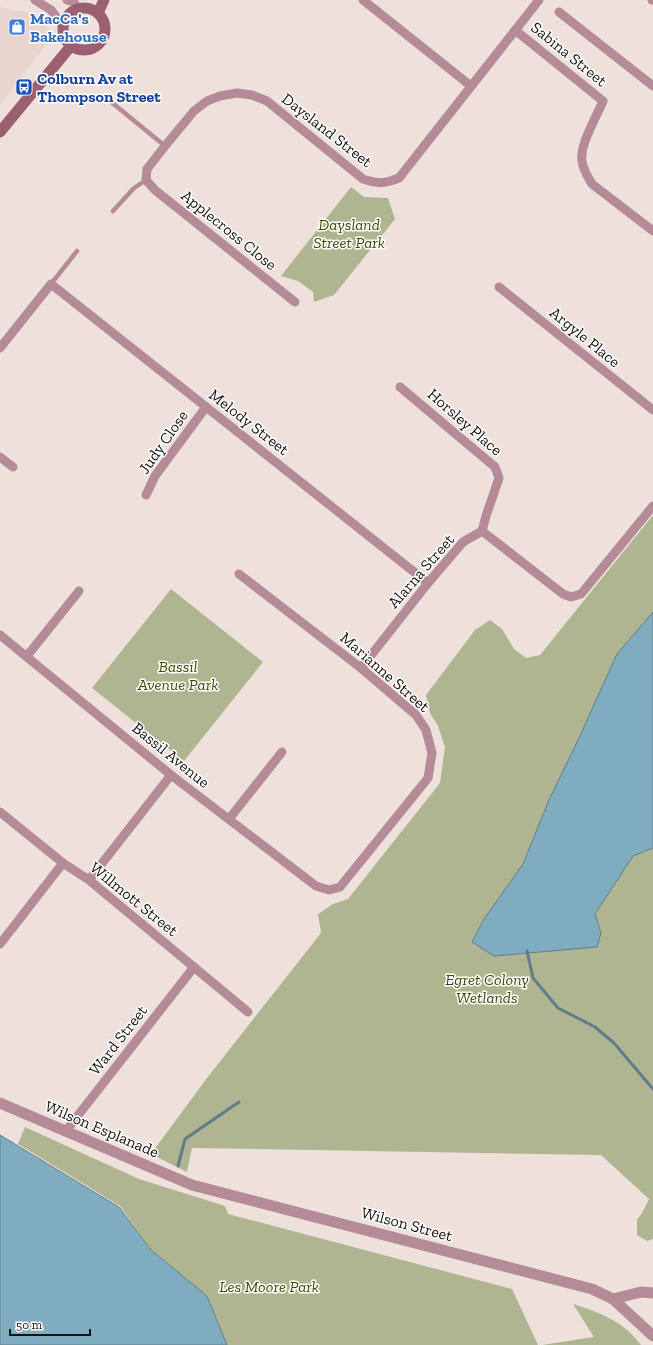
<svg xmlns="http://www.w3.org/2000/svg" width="653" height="1345" font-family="'Zilla Slab',serif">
  <rect width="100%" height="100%" fill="#eee1db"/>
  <polygon fill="#ead5cc" points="0,7 34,14 45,24 49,30 45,46 0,105"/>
  <g fill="#afb591">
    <polygon points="351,187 364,197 388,198 395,219 334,295 314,302 313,292 298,281 281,276"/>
    <polygon points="653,515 653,1239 647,1241 637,1235 637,1220 642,1213 649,1199 601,1155 192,1148 187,1172 151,1154 207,1078 321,933 318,914 333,904 348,899 440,783 445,747 438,726 430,713 426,695 475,630 490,620 502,629 514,649 526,658 540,655"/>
    <polygon points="171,589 263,662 184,761 92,688"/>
    <polygon points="25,1127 139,1179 225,1206 228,1214 512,1289 538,1345 227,1345 207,1296 150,1249 120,1206 18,1144"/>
    <path d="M573,1304C601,1313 623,1321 641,1345H542L594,1337Z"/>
  </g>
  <g fill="#7fadbf" stroke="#607e8a">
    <polygon points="653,612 653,848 633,856 595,914 601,933 597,947 494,956 472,942 484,919 523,864 549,800 579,738 617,654"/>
    <polygon points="0,1135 119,1207 150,1249 207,1296 227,1345 0,1345"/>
  </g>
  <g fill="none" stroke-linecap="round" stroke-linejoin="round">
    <g stroke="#607e8a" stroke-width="3">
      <polyline points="527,951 533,978 558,1008 595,1027 614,1043 653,1089"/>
      <polyline points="178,1166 185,1139 239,1102"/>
    </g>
    <g stroke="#b48b96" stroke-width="4.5">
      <polyline points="110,101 165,146"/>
      <polyline points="113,211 134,188 146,180"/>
      <polyline points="51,284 77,251"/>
    </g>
    <g stroke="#b48b96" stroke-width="9">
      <polyline points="35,0 51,10 63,26"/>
      <polyline points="67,0 74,2 77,9"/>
      <polyline points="363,0 471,86"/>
      <polyline points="652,0 653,0"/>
      <polyline points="559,12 653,86"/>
      <path d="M515,30L603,101C597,116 579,146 582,161C583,170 588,177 592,184L653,231"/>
      <polyline points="499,287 653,410"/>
      <path d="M295,302L155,190L146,180L147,169L165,146L194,111L207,101L220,96L237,93L252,95L267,101L363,179C379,184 384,184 399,178L539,0"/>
      <polyline points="0,348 51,284 428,583"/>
      <polyline points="400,387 495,467 499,478 486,516 482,531"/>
      <polyline points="0,457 13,467"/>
      <polyline points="146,495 155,476 206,407"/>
      <polyline points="0,635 171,775 316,886 329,890 340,887 428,778 432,753 426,730 416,715 361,668 239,574"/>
      <polyline points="27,656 79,591"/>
      <polyline points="361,668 428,583 463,542 482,531 563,594 571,597 581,594 653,506"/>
      <polyline points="0,812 63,863 89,880 248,1012"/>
      <polyline points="229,819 282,752"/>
      <polyline points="89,880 171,775"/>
      <polyline points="0,944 63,863"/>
      <polyline points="65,1132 194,967"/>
    </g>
    <g stroke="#b48b96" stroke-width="11">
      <polyline points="0,1103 192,1185 592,1289 613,1299 653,1336"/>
      <polyline points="613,1299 641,1292 653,1293"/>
    </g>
    <g stroke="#9a6070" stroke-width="11">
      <circle cx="84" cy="29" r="21"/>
      <polyline points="98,13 104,0"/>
      <polyline points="0,132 71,46"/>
    </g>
  </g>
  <defs>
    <g id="shop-square" transform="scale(0.9)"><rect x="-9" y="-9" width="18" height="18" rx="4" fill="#3f7fe0" stroke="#fff"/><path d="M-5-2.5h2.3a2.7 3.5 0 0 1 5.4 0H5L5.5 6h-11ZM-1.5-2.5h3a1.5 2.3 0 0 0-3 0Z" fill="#fff"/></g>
    <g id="bus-square" transform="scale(0.9)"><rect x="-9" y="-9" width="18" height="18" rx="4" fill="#1a4fb4" stroke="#fff"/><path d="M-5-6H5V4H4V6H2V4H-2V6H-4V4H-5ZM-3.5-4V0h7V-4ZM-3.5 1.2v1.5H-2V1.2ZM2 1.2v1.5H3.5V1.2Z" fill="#fff"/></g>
  </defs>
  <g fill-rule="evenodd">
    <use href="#shop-square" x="17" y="27"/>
    <use href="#bus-square" x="24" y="87"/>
  </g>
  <g text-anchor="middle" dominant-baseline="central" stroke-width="3" stroke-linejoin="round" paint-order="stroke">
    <g font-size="16" font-weight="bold" fill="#366cbe" stroke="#fff" text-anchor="start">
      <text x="30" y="18">MacCa's<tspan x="30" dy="18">Bakehouse</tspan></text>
    </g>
    <g font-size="16" fill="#171210" stroke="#fff">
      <text transform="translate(569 54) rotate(39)">Sabina Street</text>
      <text transform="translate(327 130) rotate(38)">Daysland Street</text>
      <text transform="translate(229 230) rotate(39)">Applecross Close</text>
      <text transform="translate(585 337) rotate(39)">Argyle Place</text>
      <text transform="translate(249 422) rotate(38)">Melody Street</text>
      <text transform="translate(465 422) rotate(41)">Horsley Place</text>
      <text transform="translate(163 442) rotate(-55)">Judy Close</text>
      <text transform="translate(421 571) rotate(-49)">Alarna Street</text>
      <text transform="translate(385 672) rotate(41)">Marianne Street</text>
      <text transform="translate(171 755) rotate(39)">Bassil Avenue</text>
      <text transform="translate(134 899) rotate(39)">Willmott Street</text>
      <text transform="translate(118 1040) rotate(-52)">Ward Street</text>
      <text transform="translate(102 1129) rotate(23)">Wilson Esplanade</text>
      <text transform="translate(407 1224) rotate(15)">Wilson Street</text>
    </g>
    <g font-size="16" font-weight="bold" fill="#164399" stroke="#fff" text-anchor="start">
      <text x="37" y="78">Colburn Av at<tspan x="37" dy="18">Thompson Street</tspan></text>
    </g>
    <g font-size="16" font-style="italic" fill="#404701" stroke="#fff">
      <text x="349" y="224">Daysland<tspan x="349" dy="18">Street Park</tspan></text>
      <text x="178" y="666">Bassil<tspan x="178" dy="18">Avenue Park</tspan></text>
      <text x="487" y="979">Egret Colony<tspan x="487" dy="18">Wetlands</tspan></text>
      <text x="269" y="1286">Les Moore Park</text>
    </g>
  </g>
  <path d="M10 1329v6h80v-6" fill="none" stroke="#171210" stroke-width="2"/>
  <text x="16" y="1329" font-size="12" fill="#171210" stroke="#ffffff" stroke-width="3" paint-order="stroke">50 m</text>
</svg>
